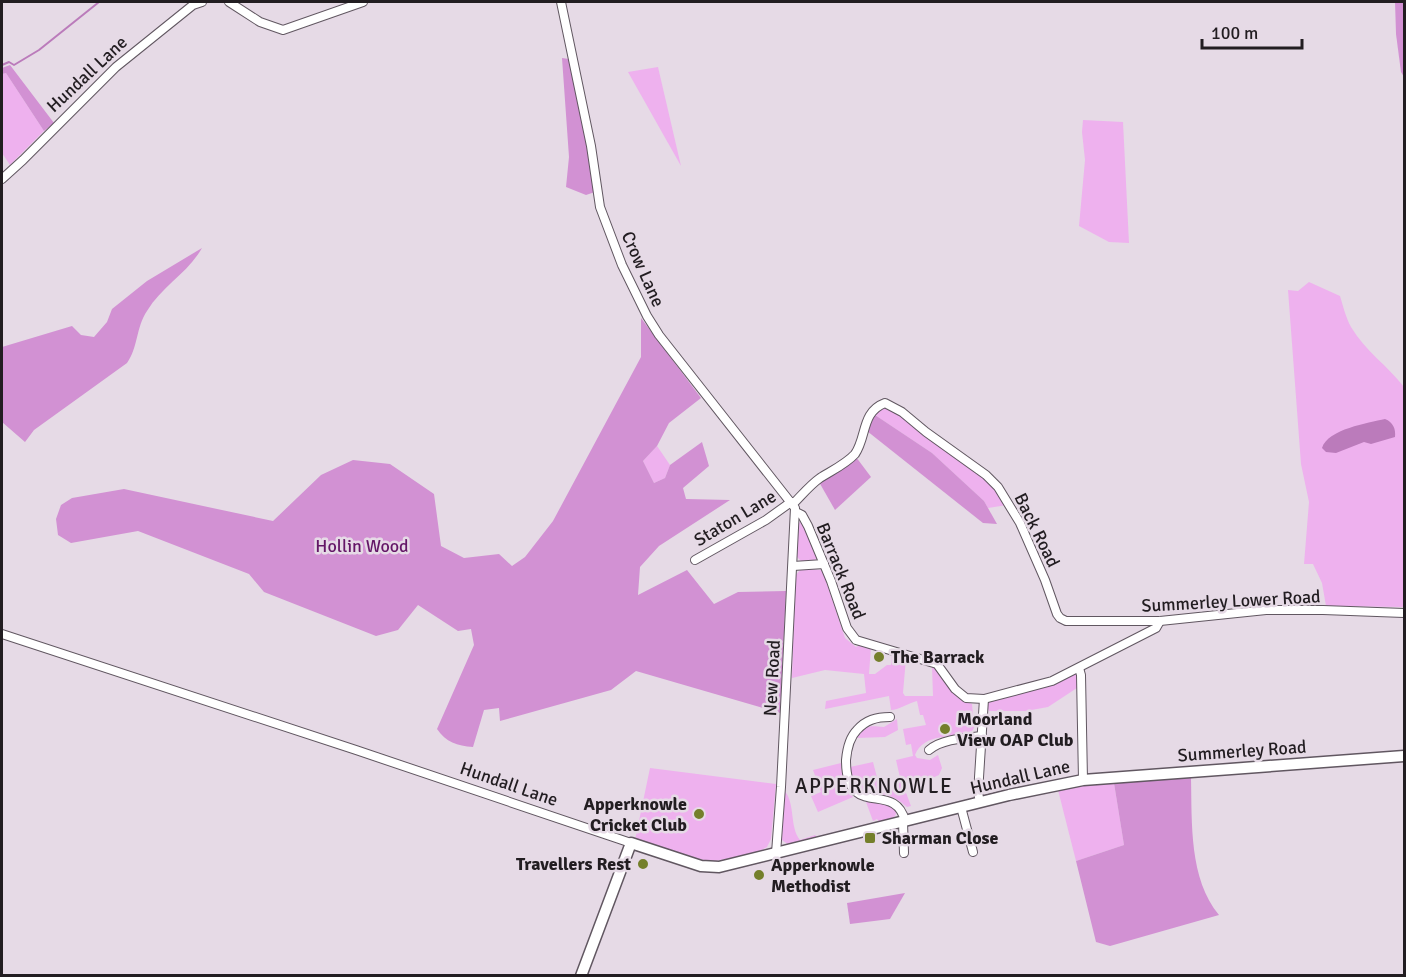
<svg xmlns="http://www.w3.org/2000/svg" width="1406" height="977" font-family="Signika,sans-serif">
  <rect width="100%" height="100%" fill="#e6dae6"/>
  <g fill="#eeb1ee">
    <polygon points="658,67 681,166 628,72"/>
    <polygon points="6,73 44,131 10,165 2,153 2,74"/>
    <polygon points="1083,120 1123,122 1129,243 1109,242 1079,226 1085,160 1082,132"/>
    <path d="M1309,282L1340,296C1343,306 1346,318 1351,327C1365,351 1388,366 1404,387V607L1326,606L1322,583L1313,564H1304L1309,502L1301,464L1288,290L1298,291Z"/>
    <polygon points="884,407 897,412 990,482 1007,505 988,508 984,501 932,453 875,415"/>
    <polygon points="657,446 670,465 665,478 654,483 643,461"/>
    <polygon points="800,522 805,527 817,559 803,563 797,557 798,524"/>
    <path d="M801,569L821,570L824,575L845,638L856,647L860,645L871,647L869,674H875L887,665H891L892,653L906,658L903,693L905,696H933L932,667H935L958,698L972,704L974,728L972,731C953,739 924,732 915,755L917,758L930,760L938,755L942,768L939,775L905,790L911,806L907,807C901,802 895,797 886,795C864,791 853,795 850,767L873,762L880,789L901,782L896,760L913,756L911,744L906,745L903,729L926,725L923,715H920L917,701C909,703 898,710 891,710L889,696L825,709L826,701L866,693L864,674L825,670L792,678L795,576Z"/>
    <polygon points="1073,674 1078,674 1080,686 1048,707 1026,711 989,711 986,703 988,700"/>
    <path d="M897,719L898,730L885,737L857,738C867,724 869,726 884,727Z"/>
    <polygon points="841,763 843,783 853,797 818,812 811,796 821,792 813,770"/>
    <polygon points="650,768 776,784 771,839 767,847 756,853 710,862 635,840"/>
    <polygon points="1090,783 1114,783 1124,845 1076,861 1058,790"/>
    <path d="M784,790C796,804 789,826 800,840L815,835L818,838L789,845L782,840Z"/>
    <polygon points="866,802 890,805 896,810 896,814 894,817 879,822 877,819 873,821"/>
  </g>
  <g fill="#d291d3">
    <polygon points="1395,2 1404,2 1404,77 1401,72 1396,34"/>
    <polygon points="562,58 569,59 582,111 595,192 586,195 566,187 569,157"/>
    <polygon points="10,65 54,123 44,131 6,73 2,74 2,68"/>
    <path d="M202,248C188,273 162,286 147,311C136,327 138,348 127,363L34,430L25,442L2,422V347L72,326L81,335L94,337L107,322L112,309L147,281Z"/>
    <path d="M641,318L701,398L669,423L657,446L643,461L654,483L665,478L670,465L702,442L709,466L683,488L686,499L730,500L659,546L640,567L638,595L687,570L714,604L738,592L786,591L780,713L636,671L611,690L500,721L499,708L484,710L473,747C457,746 446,742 437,729L474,645L471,629L458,631L418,605L398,630L376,636L264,592L249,574L138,531L71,543L58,535L56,519L61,505L72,498L124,489L273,521L321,475L353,460L390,464L434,494L441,546L464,558L499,554L512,566L525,557L553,521L641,357Z"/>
    <polygon points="875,415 932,453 984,501 997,524 983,523 867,431"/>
    <polygon points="856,457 871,477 835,510 819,482"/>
    <path d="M1191,778C1192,823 1189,879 1219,915L1110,946L1096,942L1076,861L1124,845L1114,783Z"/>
    <polygon points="905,893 890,919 850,924 847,903"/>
  </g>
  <path fill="#bb7bbb" d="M1385,419C1393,422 1396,429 1395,437L1371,444L1364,442L1336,453L1326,452L1322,448C1328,429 1368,423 1385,419Z"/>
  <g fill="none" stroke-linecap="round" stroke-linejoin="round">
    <polyline stroke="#bb7bbb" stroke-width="2" points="2,65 9,62 14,65 39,50 99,2"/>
    <g stroke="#615761" stroke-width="10">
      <g id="street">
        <polyline points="229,2 260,22 283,30 363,2"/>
        <polyline points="561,2 591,146 600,207 622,265 647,316 659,335 795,508 781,787 776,853"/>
        <polyline points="2,179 23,160 116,67 193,5 202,2"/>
        <path d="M793,504C802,495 810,485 820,478C831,471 846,464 855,454C867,437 861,412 885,403L902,412L926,432L986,475L998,487L1020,523L1045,580L1057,614L1060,618L1066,621H1160L1266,610H1323L1404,613"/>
        <polyline points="796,512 802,515 808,526 831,581 847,628 856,640 937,664 955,689 966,698 984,699 1052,681 1156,628 1160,621"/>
        <polyline points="695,560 766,520 791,502"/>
        <polyline points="793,566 824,564"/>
        <polyline points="2,634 356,750 631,843"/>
        <polyline points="1079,668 1081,675 1083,780"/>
        <path d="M890,717C876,717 866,720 857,730C849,738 847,749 846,760C846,822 895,779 905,821"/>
        <path d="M929,750C942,739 965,738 982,736"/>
        <polyline points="980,802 978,793 984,699"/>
        <polyline points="961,807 973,852"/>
        <polyline points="903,822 904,853"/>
      </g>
    </g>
    <g stroke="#615761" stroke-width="13">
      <polyline id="secondary" points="581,976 631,843 701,866 719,867 1009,795 1083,780 1404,756"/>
    </g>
    <use href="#street" stroke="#fff" stroke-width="8"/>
    <use href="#secondary" stroke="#fff" stroke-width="10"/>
  </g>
  <g fill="#747f2b" stroke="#e6dae6" stroke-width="2">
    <circle cx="879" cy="657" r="6"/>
    <circle cx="945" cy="729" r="6"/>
    <circle cx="699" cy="814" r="6"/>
    <rect x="864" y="832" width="12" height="12" rx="3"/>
    <circle cx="643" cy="864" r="6"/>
    <circle cx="759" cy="875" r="6"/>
  </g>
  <g text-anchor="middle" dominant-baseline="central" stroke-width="5" stroke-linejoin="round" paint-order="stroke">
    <g font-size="18" fill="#221d21" stroke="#e6dae6">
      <text transform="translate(87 74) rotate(-43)">Hundall Lane</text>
      <text transform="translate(643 269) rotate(66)">Crow Lane</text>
      <text transform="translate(735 518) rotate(-31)">Staton Lane</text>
      <text transform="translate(1037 530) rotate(64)">Back Road</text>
      <text transform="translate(841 571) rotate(68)">Barrack Road</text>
      <text transform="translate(1231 601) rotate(-3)">Summerley Lower Road</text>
      <text transform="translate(772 678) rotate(-87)">New Road</text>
      <text transform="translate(1242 751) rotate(-4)">Summerley Road</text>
      <text transform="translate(1020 777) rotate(-13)">Hundall Lane</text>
      <text transform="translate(509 784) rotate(19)">Hundall Lane</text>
    </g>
    <g font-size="18" fill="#641667" stroke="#e6dae6">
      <text x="362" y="546">Hollin Wood</text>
    </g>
    <g font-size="18" font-weight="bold" fill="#221d21" stroke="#e6dae6" text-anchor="start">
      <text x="891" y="657">The Barrack</text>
      <text x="957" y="719">Moorland<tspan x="957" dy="21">View OAP Club</tspan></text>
      <text x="687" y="804" text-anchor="end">Apperknowle<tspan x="687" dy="21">Cricket Club</tspan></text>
      <text x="882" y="838">Sharman Close</text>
      <text x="631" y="864" text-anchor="end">Travellers Rest</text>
      <text x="771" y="865">Apperknowle<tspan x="771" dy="21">Methodist</tspan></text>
    </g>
    <g font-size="21" letter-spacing="1.5" fill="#221d21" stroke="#e6dae6">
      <text x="874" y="786">APPERKNOWLE</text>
    </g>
  </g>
  <rect width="1406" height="977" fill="none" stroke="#221d21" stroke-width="6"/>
  <path d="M1202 39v9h100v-9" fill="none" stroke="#221d21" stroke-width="3"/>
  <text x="1211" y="39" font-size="18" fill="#221d21" stroke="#e6dae6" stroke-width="4.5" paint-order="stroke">100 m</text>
</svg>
